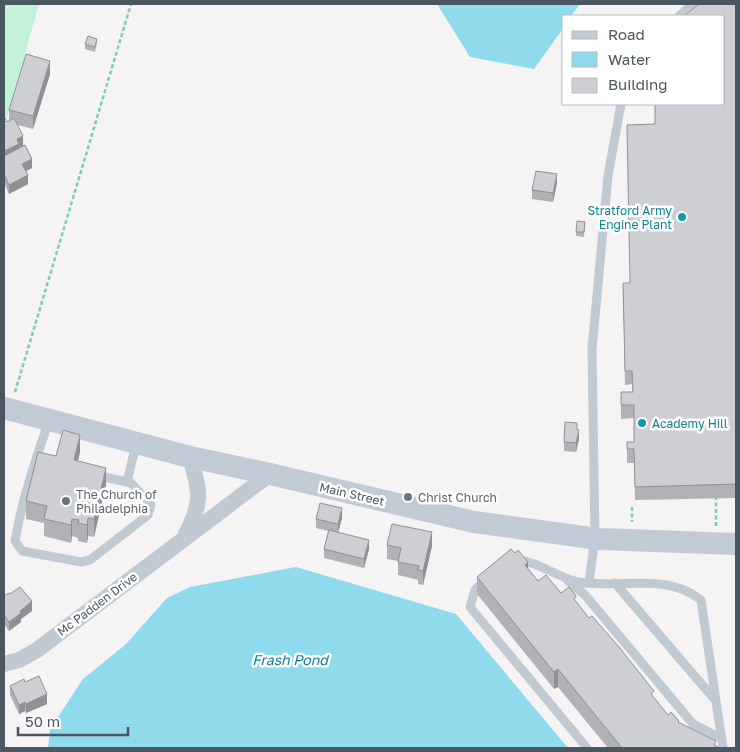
<svg xmlns="http://www.w3.org/2000/svg" width="740" height="752" font-family="'Golos Text',sans-serif">
  <rect width="100%" height="100%" fill="#f5f3f3"/>
  <polygon fill="#c3f1d5" points="4,4 39,4 4,127"/>
  <g fill="#90daee">
    <polygon points="437,4 580,4 571,16 564,16 564,27 534,69 470,57"/>
    <polygon points="296,567 456,614 568,748 48,748 50,729 83,679 125,645 167,598 190,587"/>
  </g>
  <g fill="none" stroke-linecap="round" stroke-linejoin="round">
    <g stroke="#7ad0a6" stroke-width="2.5" stroke-dasharray="4 2.5" stroke-linecap="butt">
      <polyline points="15,392 131,4"/>
      <polyline points="632,507 632,522"/>
      <polyline points="716,526 716,498"/>
    </g>
    <g stroke="#c1cad2" stroke-width="9">
      <polyline points="679,16 693,4"/>
      <path d="M49,421C35,460 22,500 15,541L22,551L81,562L90,560L148,515L151,504L131,483L96,475"/>
      <polyline points="127,482 136,444"/>
      <path d="M517,560C540,562 556,577 578,582C619,589 666,572 701,600L723,748"/>
      <polyline points="484,581 475,590 470,607 587,748"/>
      <polyline points="568,581 585,595 693,724 721,738"/>
      <polyline points="589,582 595,538 592,349 608,176 621,104"/>
      <polyline points="615,583 716,701"/>
    </g>
    <g stroke="#c1cad2" stroke-width="16">
      <path d="M186,534C203,501 200,492 190,457"/>
      <polyline points="4,664 19,660 37,650 270,474"/>
    </g>
    <polyline stroke="#c1cbd6" stroke-width="22" points="4,408 190,457 270,474 474,522 599,539 736,544"/>
  </g>
  <g fill="#b0b2b7">
    <polygon points="736,4 736,498 635,500 634,463 627,463 627,442 634,442 634,418 621,419 621,392 632,392 632,384 625,385 623,283 630,283 655,124"/>
    <polygon points="97,43 95,52 85,49 85,44"/>
    <polygon points="50,74 33,129 18,125 23,146 32,168 26,171 28,184 9,194 4,183 4,119 7,122 9,121 9,110"/>
    <polygon points="557,183 553,202 532,199 532,190"/>
    <polygon points="577,221 585,222 584,237 576,236"/>
    <polygon points="577,430 579,439 576,452 564,451 564,442"/>
    <polygon points="80,452 78,461 106,485 94,537 88,536 87,543 78,541 78,538 72,536 71,543 44,536 44,523 26,519 26,501 56,456"/>
    <polygon points="342,518 338,532 369,549 364,568 324,558 324,549 328,531 316,528 316,519"/>
    <polygon points="387,545 432,546 423,585 418,584 418,580 398,575 398,561 387,559"/>
    <polygon points="528,569 538,581 561,593 576,602 668,715 679,723 716,745 718,748 608,748 558,687 554,689 477,594 477,577"/>
    <polygon points="4,596 32,611 21,619 21,622 9,631 4,624"/>
    <polygon points="25,682 47,704 26,713 25,711 19,714 10,695 10,686"/>
  </g>
  <g fill="#909195">
    <polygon points="50,61 50,74 33,129 33,116"/>
    <polygon points="23,136 23,149 4,165 4,151 17,139"/>
    <polygon points="32,159 32,168 22,173 22,164"/>
    <polygon points="557,174 557,183 553,202 553,193"/>
    <polygon points="28,175 28,184 9,194 9,185"/>
    <polygon points="579,430 579,439 576,452 576,443"/>
    <polygon points="80,435 80,452 74,478 74,460"/>
    <polygon points="106,468 106,485 94,537 94,519"/>
    <polygon points="342,508 342,518 338,533 338,524"/>
    <polygon points="88,518 88,536 87,543 87,525"/>
    <polygon points="72,519 72,536 71,543 71,525"/>
    <polygon points="432,532 432,546 423,585 423,571"/>
    <polygon points="369,540 369,549 364,568 364,559"/>
    <polygon points="528,562 528,579 525,565"/>
    <polygon points="32,601 32,611 21,619 21,622 9,631 9,622 20,611"/>
    <polygon points="558,669 558,687 554,689 554,672"/>
    <polygon points="47,694 47,704 26,713 26,704"/>
    <polygon points="25,702 25,711 19,714 19,705"/>
  </g>
  <g fill="#cdcfd5" stroke="#909195">
    <polygon points="699,4 736,4 736,484 635,487 634,449 627,449 627,442 634,442 634,405 621,405 621,392 633,392 632,371 625,371 623,283 630,283 627,125 655,124 655,104 724,104 724,16 684,16"/>
    <polygon points="88,36 97,39 95,47 85,44"/>
    <polygon points="26,54 50,61 33,116 9,110"/>
    <polygon points="5,118 7,122 14,118 23,136 17,139 19,144 4,151 4,119"/>
    <polygon points="25,145 32,159 22,164 28,175 9,185 4,174 4,156"/>
    <polygon points="536,171 557,174 553,193 532,190"/>
    <polygon points="577,221 585,222 584,232 576,232"/>
    <polygon points="565,422 577,423 577,430 579,430 576,443 564,442"/>
    <polygon points="63,430 80,435 74,460 106,468 94,519 88,518 87,525 78,523 79,520 72,519 71,525 44,519 47,506 26,501 38,452 56,456"/>
    <polygon points="320,503 342,508 338,524 316,519"/>
    <polygon points="392,524 432,532 423,571 418,570 419,566 398,562 401,548 387,545"/>
    <polygon points="329,530 369,540 364,559 324,549"/>
    <polygon points="511,549 515,553 518,550 528,562 525,565 538,581 546,575 561,593 569,587 576,596 574,599 589,618 592,616 619,647 654,691 651,694 668,715 671,712 679,721 678,722 716,741 714,745 718,747 717,748 622,748 558,669 554,672 477,577"/>
    <polygon points="20,587 32,601 20,611 21,613 9,622 4,615 4,596 9,593 10,594"/>
    <polygon points="39,676 47,694 26,704 25,702 19,705 10,686 24,679 25,682"/>
  </g>
  <g fill="#0f9aa8" stroke="#fff" stroke-width="2">
    <circle cx="682" cy="217" r="5"/>
    <circle cx="642" cy="423" r="5"/>
  </g>
  <g fill="#6b7280" stroke="#fff" stroke-width="2">
    <circle cx="408" cy="497" r="5"/>
    <circle cx="66" cy="501" r="5"/>
  </g>
  <g text-anchor="middle" dominant-baseline="central" stroke-width="5" stroke-linejoin="round" paint-order="stroke">
    <g font-size="12" fill="#0d838f" stroke="#fff" text-anchor="end">
      <text x="672" y="210">Stratford Army<tspan x="672" dy="14">Engine Plant</tspan></text>
      <text x="652" y="423" text-anchor="start">Academy Hill</text>
    </g>
    <g font-size="12" fill="#5b616d" stroke="#fff" text-anchor="start">
      <text x="76" y="494">The Church of<tspan x="76" dy="14">Philadelphia</tspan></text>
      <text x="418" y="497">Christ Church</text>
    </g>
    <g font-size="12" fill="#4a5661" stroke="#fff">
      <text transform="translate(352 494) rotate(13)">Main Street</text>
      <text transform="translate(97 604) rotate(-37)">Mc Padden Drive</text>
    </g>
    <g font-size="14" font-style="italic" fill="#0c7c9b" stroke="#fff">
      <text x="290" y="659">Frash Pond</text>
    </g>
  </g>
  <rect width="740" height="752" fill="none" stroke="#4a5661" stroke-width="10"/>
  <rect x="562" y="15" width="162" height="90" fill="#ffffff" stroke="#b7bbc0"/>
  <rect x="572" y="31" width="25" height="8" fill="#c1cbd6" stroke="#b7bbc0"/>
  <text x="608" y="40" font-size="15" fill="#4a5661">Road</text>
  <rect x="572" y="52" width="25" height="15" fill="#90daee" stroke="#b7bbc0"/>
  <text x="608" y="65" font-size="15" fill="#4a5661">Water</text>
  <rect x="572" y="78" width="25" height="15" fill="#cdcfd5" stroke="#b7bbc0"/>
  <text x="608" y="90" font-size="15" fill="#4a5661">Building</text>
  <path d="M18 727v8h110v-8" fill="none" stroke="#4a5661" stroke-width="2.5"/>
  <text x="25" y="727" font-size="15" fill="#4a5661" stroke="#ffffff" stroke-width="4" paint-order="stroke">50 m</text>
</svg>
